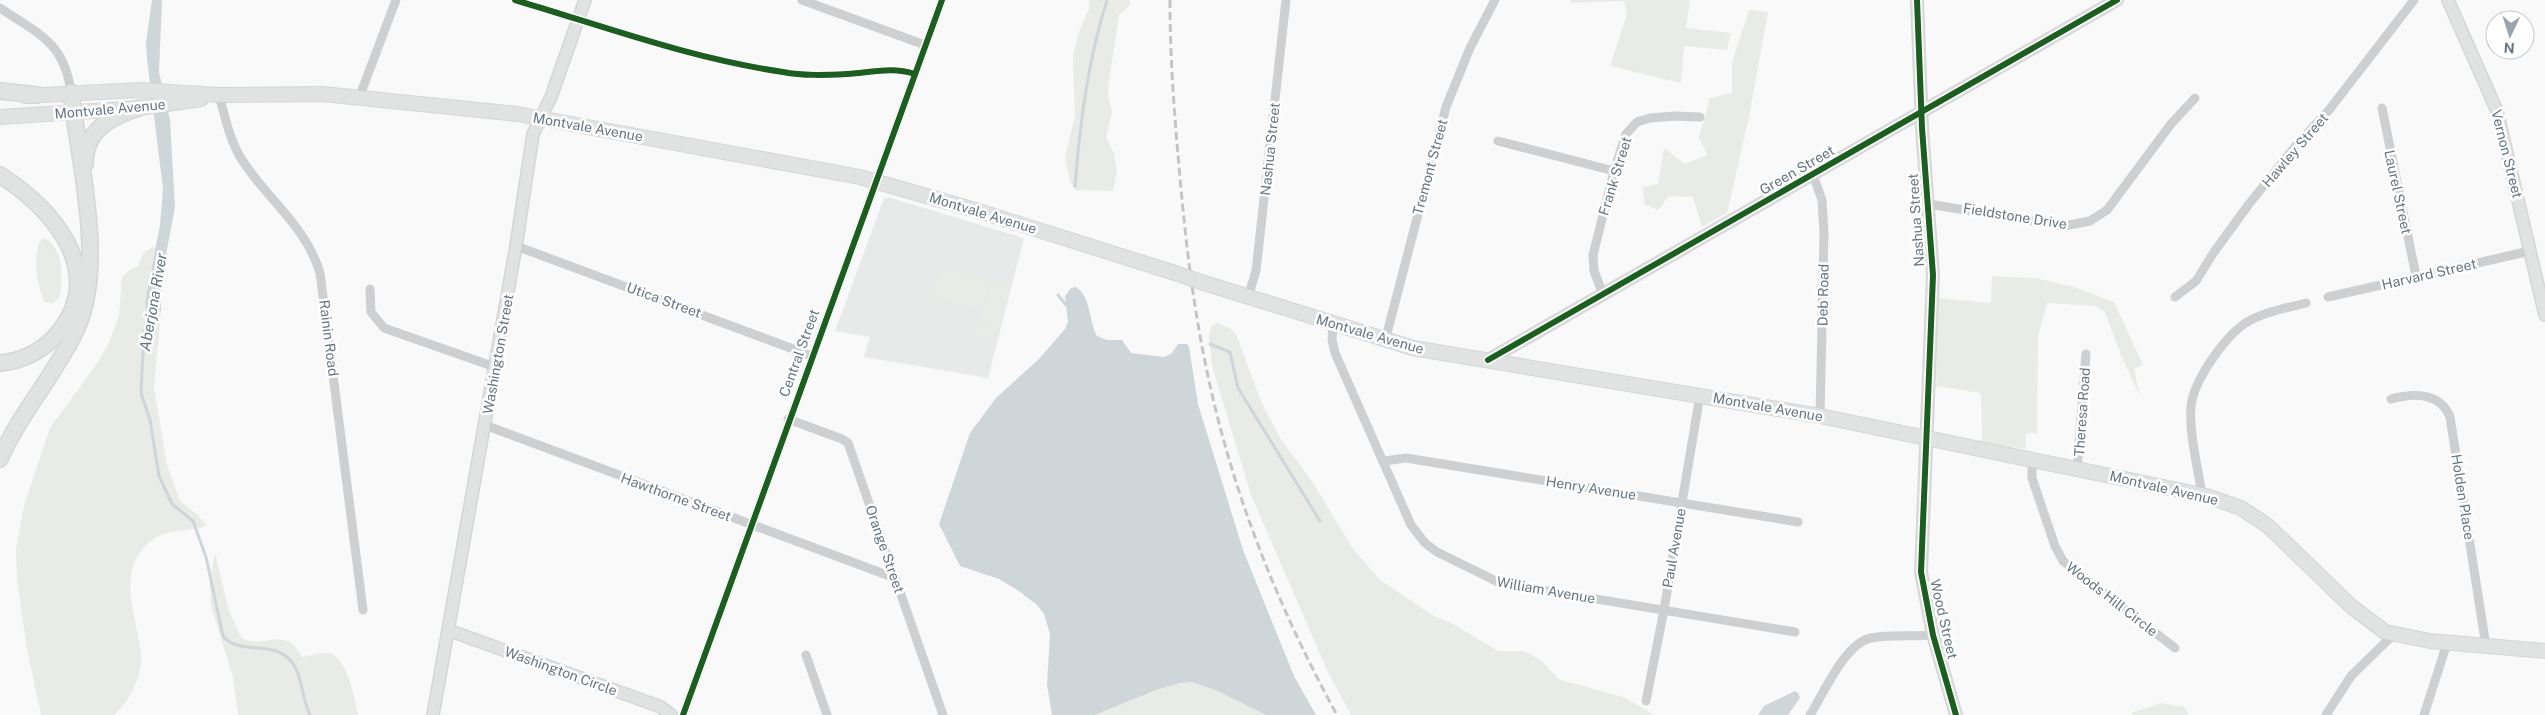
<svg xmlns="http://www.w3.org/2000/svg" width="2545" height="715" font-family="'Public Sans',sans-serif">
  <rect width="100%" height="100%" fill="#f9f9f9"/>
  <polygon fill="#e8e9e9" points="884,198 891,198 1024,238 988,378 864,357 870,337 835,331"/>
  <g fill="#e8ebe6">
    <polygon points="1090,0 1130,0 1130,5 1119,15 1109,80 1108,95 1112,112 1106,137 1114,153 1117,171 1113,191 1076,190 1071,184 1065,158 1075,116 1073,57 1079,32 1089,9"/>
    <polygon points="1571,0 1690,0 1686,28 1731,33 1727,50 1684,46 1681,83 1610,66 1627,14 1624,1 1571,3"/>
    <polygon points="1749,10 1768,12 1749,117 1727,213 1702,227 1693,197 1669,196 1658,210 1644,204 1643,187 1658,184 1664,148 1685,164 1707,155 1699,137 1710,98 1732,93 1732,63"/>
    <path d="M45,238C65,251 62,276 60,297L53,303L45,302C36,286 34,260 39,242Z"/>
    <path d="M153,247H156L147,291L154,315L161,311L154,388L167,465L180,501L198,515L207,526C189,532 168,528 152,540C114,568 137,618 141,654C143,677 129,701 114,715H41L27,649L17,578L16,549L24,506L50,428L96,365L109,343L119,315L122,278L128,271L138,266L144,252Z"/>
    <path d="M948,269L985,283L987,290L980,307L970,308L937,295C933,287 938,273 948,269Z"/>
    <polygon points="1992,276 2036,278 2074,287 2114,302 2143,365 2134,369 2140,396 2122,358 2105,312 2096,306 2047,303 2038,336 2037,433 2026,433 2026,449 1982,443 1981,393 1936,386 1939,298 1991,303"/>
    <polygon points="993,281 1010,289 1001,323 986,338 977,336 979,322 992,324 992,321 979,319"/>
    <polygon points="1217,323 1231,329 1236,334 1262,404 1281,439 1313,483 1353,549 1379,579 1432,615 1453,624 1498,651 1522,651 1532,655 1544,663 1558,679 1626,698 1654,715 1351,715 1327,670 1251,495 1212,366 1209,337 1212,325"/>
    <path d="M215,553L229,611L241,637C254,649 277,632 293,644C297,648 299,654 303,657C311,656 318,652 327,653C348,655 354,699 358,715H238L233,677L211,606L210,579Z"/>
    <path d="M1192,682L1215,690L1266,715H1095C1125,704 1160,682 1192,682Z"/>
    <polygon points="2161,703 2184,707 2189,715 2132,715 2133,712"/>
  </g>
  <g fill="#ced6d9">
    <polygon points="152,0 162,0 159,72 170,120 175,207 162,276 161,311 151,315 147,313 145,303 160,225 163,189 147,59 146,43"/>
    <path d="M1076,287C1091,296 1089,322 1097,336L1107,340H1122L1131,353L1164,357L1171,354L1178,344H1187L1189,347L1198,404L1243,550L1294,676L1316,715H1266L1215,690L1192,682L1180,683L1156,690L1095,715H1052L1047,685L1050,634L1044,614L1037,605L1019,591L999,579L960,566L939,524L970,433L996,398L1039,359L1065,329L1068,322L1065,296L1071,288Z"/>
    <polygon points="1795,691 1798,693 1800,698 1788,715 1758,715 1764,706"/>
  </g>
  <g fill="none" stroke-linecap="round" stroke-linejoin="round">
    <g stroke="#ced6d9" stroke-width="3">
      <path d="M1075,186C1080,123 1088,60 1107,0"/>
      <polyline points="1058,295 1066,305"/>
      <path d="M149,311L144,331L141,393L150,420L159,476L172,504L193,521L206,557L223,636C238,655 271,641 288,658C303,671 301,698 310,715"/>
      <polyline points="1210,344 1230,352 1238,388 1320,521"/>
    </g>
    <g stroke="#d5d6d7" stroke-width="14">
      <g id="secondary">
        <polyline points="1917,0 1922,128 1933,275 1921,572 1933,635 1956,715"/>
        <polyline points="2448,0 2497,111 2545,315"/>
        <polyline points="1488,360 2117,0"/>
        <polyline points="448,630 661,707 671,715"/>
        <polyline points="433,715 516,246 533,134 551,97 585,0"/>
      </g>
    </g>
    <g stroke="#d5d6d7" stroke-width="16">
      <g id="primary">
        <polyline points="25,96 139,90 219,95 323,94 517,114 860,177 975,210 1175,273"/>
        <polyline points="0,117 139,108 201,99"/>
        <polyline points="1201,282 1413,348 1820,416 2207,496 2241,508 2268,526 2352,607 2385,632 2430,641 2545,651"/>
      </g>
    </g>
    <g stroke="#d5d6d6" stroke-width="18">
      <g id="highway">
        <polyline points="0,91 37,95"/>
        <path d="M85,164C85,130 110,117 139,108"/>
        <path d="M0,175C51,208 108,270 59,332C44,350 23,361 0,363"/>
        <path d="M0,459C21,411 56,374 77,328C106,264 79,162 71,92"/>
      </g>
    </g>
    <g stroke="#cecfd0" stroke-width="9">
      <polyline points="802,0 925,45"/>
      <path d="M0,8C39,34 64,42 71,92"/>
      <path d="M219,95C225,117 230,141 242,160C268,200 306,226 320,273L363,610"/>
      <polyline points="359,98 396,0"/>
      <polyline points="2382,108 2416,276"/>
      <polyline points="1498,141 1614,171"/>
      <polyline points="1813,175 1822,200 1824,233 1820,416"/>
      <polyline points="1928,204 2064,226 2090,221 2107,210 2171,124 2195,98"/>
      <polyline points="516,246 812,356"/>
      <polyline points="370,289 371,312 384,328 495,367"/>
      <polyline points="1603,294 1594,271 1593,255 1614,171 1626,134 1637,122 1650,118 1675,116 1700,117"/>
      <polyline points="1248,297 1256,271 1286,0"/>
      <polyline points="2175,297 2196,281 2214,252 2249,204 2298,143 2329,110 2414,0"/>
      <polyline points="2328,297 2530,251"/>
      <polyline points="1333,324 1332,340 1335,353 1411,525 1425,543 1437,552 1500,583 1795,632"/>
      <polyline points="1385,341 1446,107 1470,48 1495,0"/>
      <path d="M2391,399C2413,393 2440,392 2450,417L2486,646"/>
      <polyline points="788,419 842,439 848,443 943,715"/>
      <polyline points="485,425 895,578"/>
      <polyline points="2032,460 2032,478 2055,546 2063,561 2175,648"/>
      <polyline points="1384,461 1406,458 1798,522"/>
      <polyline points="2077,469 2086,354"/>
      <path d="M2202,495C2198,467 2189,435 2191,407C2193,381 2225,336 2247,322C2264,312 2287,308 2306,303"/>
      <polyline points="806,655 827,715"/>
      <polyline points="1646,701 1664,610 1700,395"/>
      <polyline points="683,715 942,0"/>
      <path d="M1810,715C1824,693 1845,643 1871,638C1892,634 1913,637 1933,635"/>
      <polyline points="2326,715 2351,676 2393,635"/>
      <polyline points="2424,715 2447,643"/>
    </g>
    <use href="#secondary" stroke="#e1e2e2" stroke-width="11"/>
    <use href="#primary" stroke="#e1e2e2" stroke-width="14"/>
    <use href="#highway" stroke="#e1e2e2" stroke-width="15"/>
    <path stroke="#c3c5c6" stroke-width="3" stroke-dasharray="8 4" stroke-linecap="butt" d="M1170,0C1170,56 1174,111 1179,166C1185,237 1193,307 1208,376C1233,495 1279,609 1337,715"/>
    <g stroke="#d5d6d7" stroke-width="16" stroke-linecap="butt">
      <polyline id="primary-bridge" points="1175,273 1201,282"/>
    </g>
    <use href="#primary-bridge" stroke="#e1e2e2" stroke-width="14"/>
    <g stroke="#fff" stroke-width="9">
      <g id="cycleway">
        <path d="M515,0C603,26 692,59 783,72C803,76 826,75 847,74C871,73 891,66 915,74"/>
        <polyline points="1917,0 1922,128 1933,275 1921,572 1933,635 1956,715"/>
        <polyline points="1488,360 2117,0"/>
        <polyline points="683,715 942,0"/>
      </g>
    </g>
    <use href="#cycleway" stroke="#1b5e20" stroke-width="6"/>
  </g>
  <g text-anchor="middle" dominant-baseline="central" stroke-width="5" stroke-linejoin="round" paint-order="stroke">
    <g font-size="14" fill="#657683" stroke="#fff">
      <text transform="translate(110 109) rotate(-5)">Montvale Avenue</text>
      <text transform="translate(588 127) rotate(10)">Montvale Avenue</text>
      <text transform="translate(1270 149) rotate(-84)">Nashua Street</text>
      <text transform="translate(2295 150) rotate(-49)">Hawley Street</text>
      <text transform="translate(2507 154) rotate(76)">Vernon Street</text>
      <text transform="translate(1430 167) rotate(-75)">Tremont Street</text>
      <text transform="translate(1797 170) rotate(-30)">Green Street</text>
      <text transform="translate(1615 176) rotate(-73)">Frank Street</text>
      <text transform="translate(2398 192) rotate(78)">Laurel Street</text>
      <text transform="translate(983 213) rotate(17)">Montvale Avenue</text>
      <text transform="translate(2015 216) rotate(9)">Fieldstone Drive</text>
      <text transform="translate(1916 220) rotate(-94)">Nashua Street</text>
      <text transform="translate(2429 274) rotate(-13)">Harvard Street</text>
      <text transform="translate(1823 295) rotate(-89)">Deb Road</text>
      <text transform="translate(664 300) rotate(20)">Utica Street</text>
      <text transform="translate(1370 334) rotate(16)">Montvale Avenue</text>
      <text transform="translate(329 338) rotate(83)">Rainin Road</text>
      <text transform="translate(799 353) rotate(-70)">Central Street</text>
      <text transform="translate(498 354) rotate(-80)">Washington Street</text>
      <text transform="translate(1768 407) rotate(10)">Montvale Avenue</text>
      <text transform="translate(2082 412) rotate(-86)">Theresa Road</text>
      <text transform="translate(1591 488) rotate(9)">Henry Avenue</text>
      <text transform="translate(2164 488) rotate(13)">Montvale Avenue</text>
      <text transform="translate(676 497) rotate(20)">Hawthorne Street</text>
      <text transform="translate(2463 497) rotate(81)">Holden Place</text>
      <text transform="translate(1674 548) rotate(-80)">Paul Avenue</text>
      <text transform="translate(885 549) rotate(71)">Orange Street</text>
      <text transform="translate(1546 590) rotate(10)">William Avenue</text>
      <text transform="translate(2112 599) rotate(38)">Woods Hill Circle</text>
      <text transform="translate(1944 619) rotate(77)">Wood Street</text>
      <text transform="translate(561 671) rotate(20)">Washington Circle</text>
    </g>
    <g font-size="15" font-style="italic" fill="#60757c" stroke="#fff">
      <text transform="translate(153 302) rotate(-80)">Aberjona River</text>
    </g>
  </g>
  <g transform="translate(2510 35) rotate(184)"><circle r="24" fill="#ffffff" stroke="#c1c8cd"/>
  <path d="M0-4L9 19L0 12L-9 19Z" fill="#99a4ac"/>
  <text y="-8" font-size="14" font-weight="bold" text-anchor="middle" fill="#657683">N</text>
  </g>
</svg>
